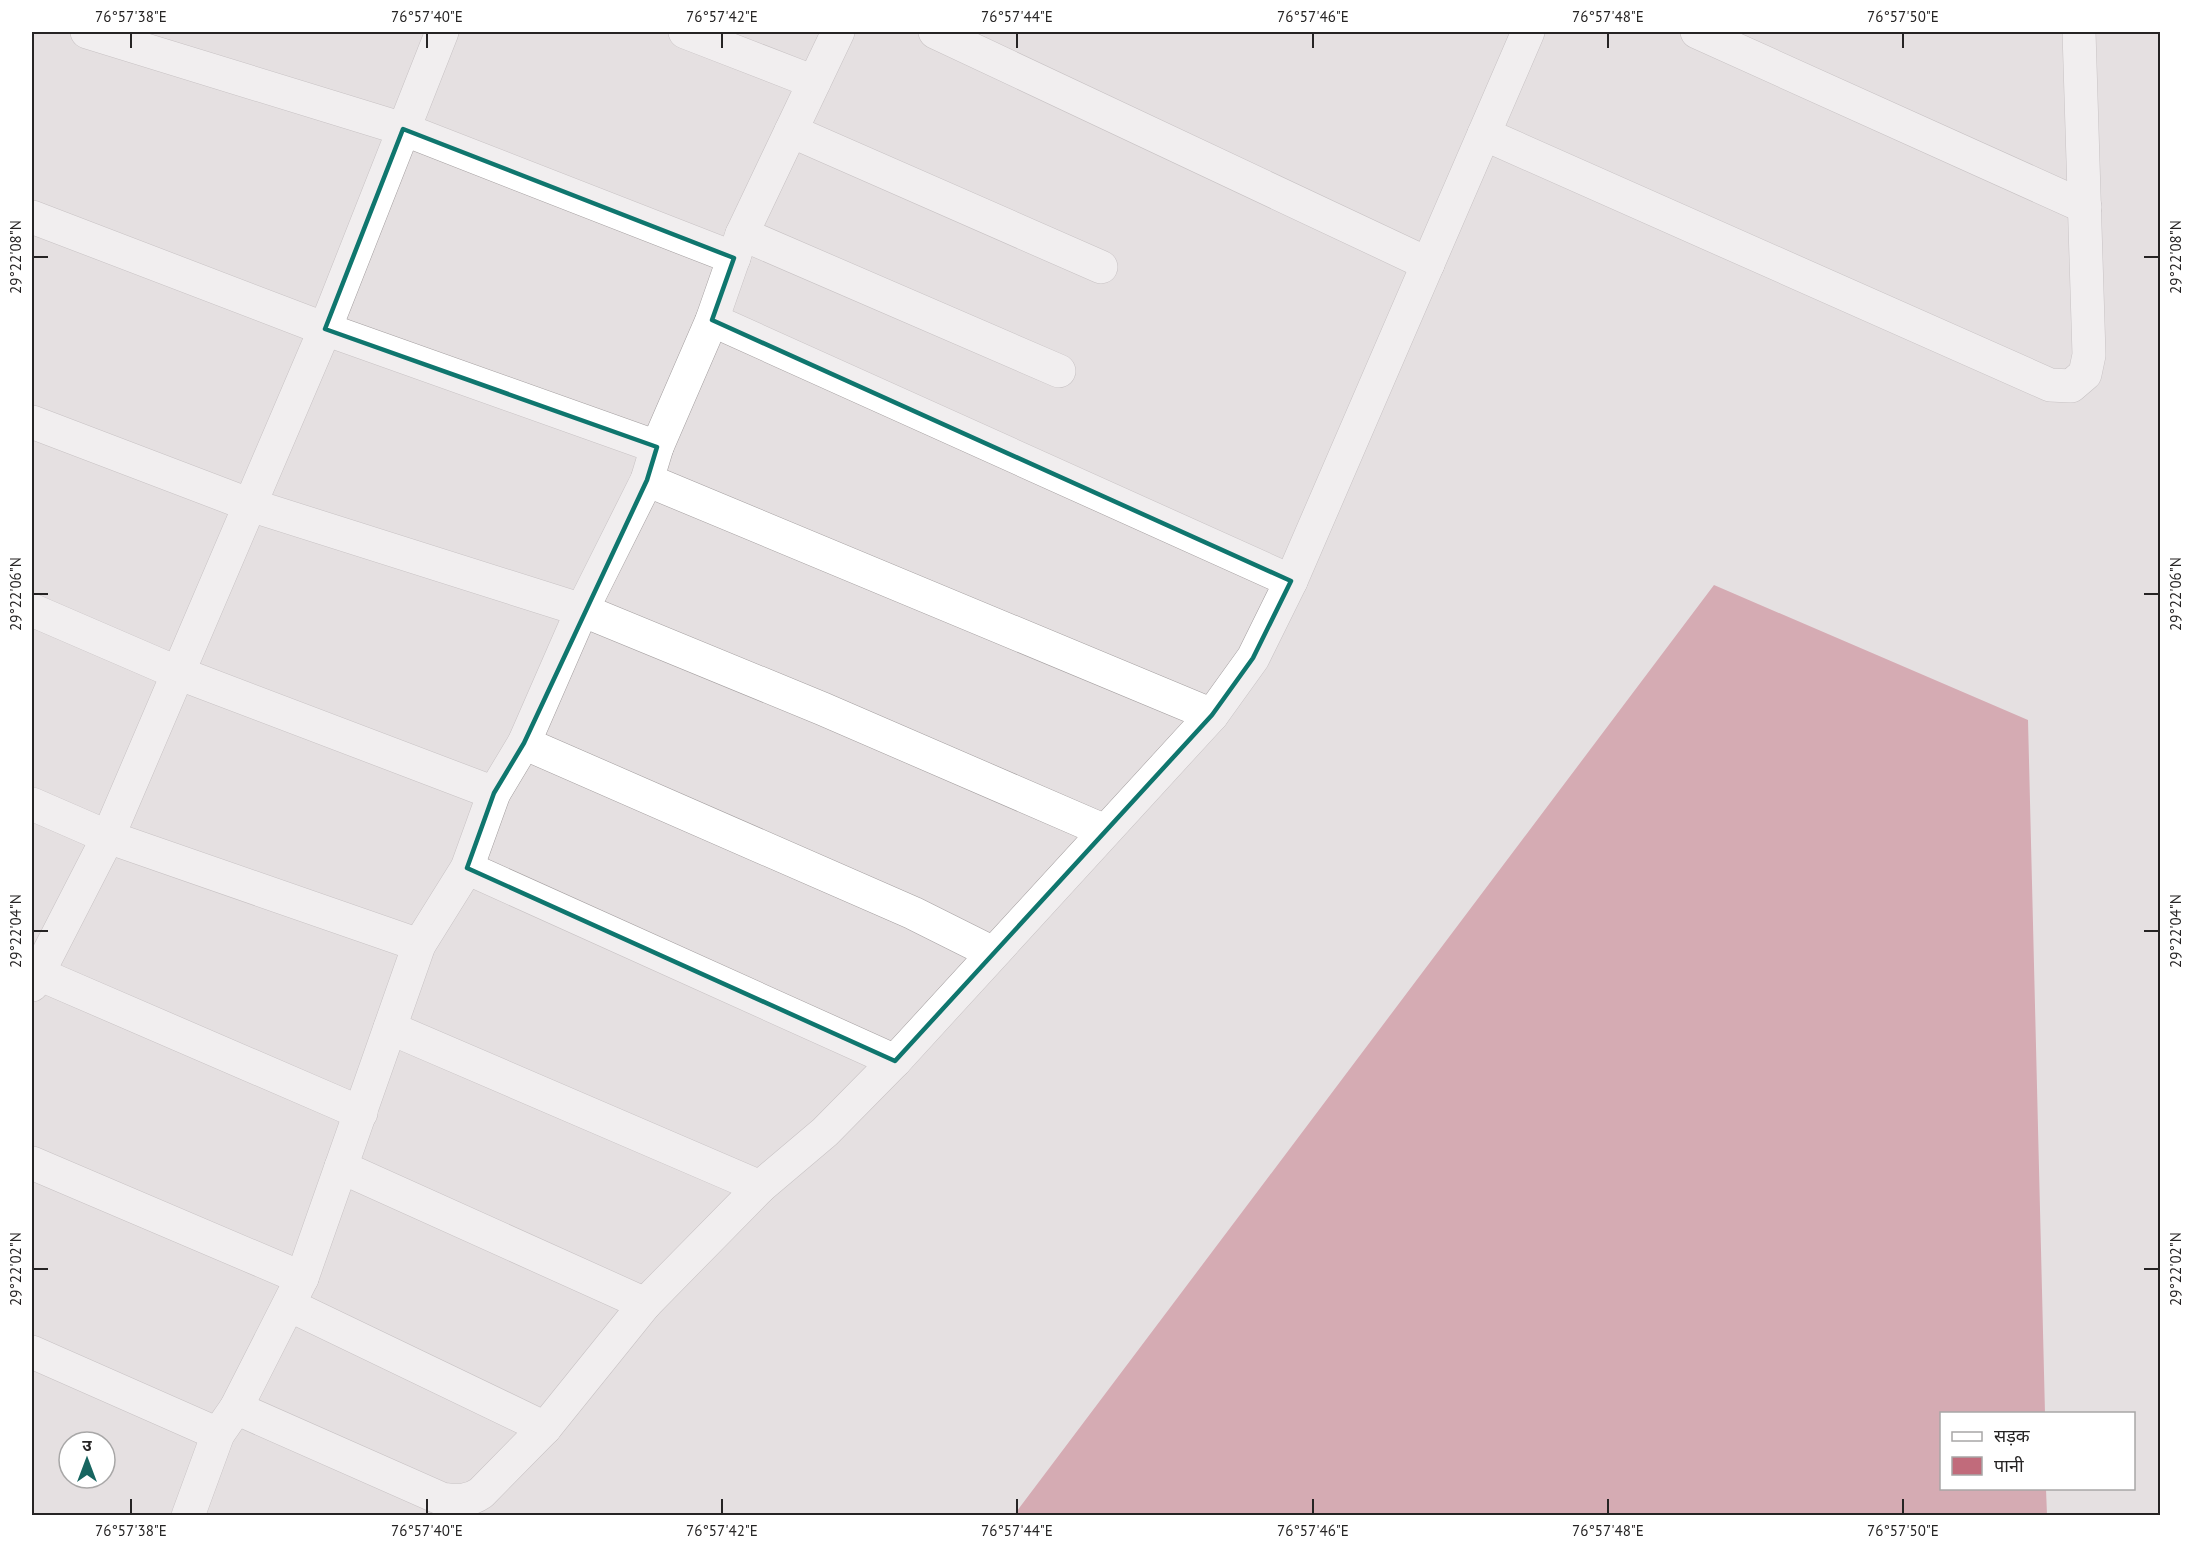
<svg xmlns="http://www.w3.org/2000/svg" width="2192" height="1547" font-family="'PT Sans','Noto Sans Devanagari',sans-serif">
  <rect width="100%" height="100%" fill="#e5e0e1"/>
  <polygon fill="#c16b7b" points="1714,585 2028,720 2045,1413 1942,1414 1942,1488 2046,1489 2047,1515 1014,1515"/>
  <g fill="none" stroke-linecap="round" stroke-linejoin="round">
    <g stroke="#a39e9f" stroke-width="34">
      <g id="minor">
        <polyline points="87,32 403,129 734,258"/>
        <polyline points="685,32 814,82"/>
        <polyline points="935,32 1428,264"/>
        <polyline points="1697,32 2085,207"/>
        <polyline points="791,131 1101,267"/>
        <polyline points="1484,134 2050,385 2071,386 2085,374 2089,355 2079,32"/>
        <polyline points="32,217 325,329 657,447"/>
        <polyline points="742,234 1059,371"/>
        <polyline points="712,320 1291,581"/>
        <polyline points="32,422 250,505 582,610 823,709 1105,831"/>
        <polyline points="647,480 1212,715"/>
        <polyline points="32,610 178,673 494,793"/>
        <polyline points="524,743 913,913 993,953"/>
        <polyline points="32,804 108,837 419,945"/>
        <polyline points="467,868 895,1061"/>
        <polyline points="32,971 361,1113"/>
        <polyline points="32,985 108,837 325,329 442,32"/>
        <polyline points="390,1028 760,1187"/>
        <polyline points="32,1163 302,1278"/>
        <polyline points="341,1167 645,1304"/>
        <polyline points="289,1305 545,1428"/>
        <polyline points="32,1352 218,1434"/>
        <path d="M236,1408L442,1499C457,1501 468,1502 481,1493L545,1428L645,1304L760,1187L825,1132L895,1061L1212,715L1253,658L1291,581L1528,32"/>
        <polyline points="188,1516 218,1434 236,1408 302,1278 419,945 467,868 494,793 524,743 582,610 647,480 657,447 712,320 742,234 838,32"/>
      </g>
    </g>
    <use href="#minor" stroke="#fff" stroke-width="33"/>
  </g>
  <path d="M0 0H2192V1547H0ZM403,129L734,258L712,320L1291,581L1253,658L1212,715L895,1061L467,868L494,793L524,743L647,480L657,447L325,329Z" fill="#e5e0e1" fill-opacity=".55" fill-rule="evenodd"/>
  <path fill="none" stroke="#0f766e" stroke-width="4.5" stroke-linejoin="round" d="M403,129L734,258L712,320L1291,581L1253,658L1212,715L895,1061L467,868L494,793L524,743L647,480L657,447L325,329Z"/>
  <path fill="none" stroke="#262424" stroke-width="2" d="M131,33V48M427,33V48M722,33V48M1017,33V48M1313,33V48M1608,33V48M1903,33V48M33,257H48M2144,257H2159M33,594H48M2144,594H2159M33,931H48M2144,931H2159M33,1269H48M2144,1269H2159M131,1499V1514M427,1499V1514M722,1499V1514M1017,1499V1514M1313,1499V1514M1608,1499V1514M1903,1499V1514"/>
  <rect width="2192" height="1547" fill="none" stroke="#ffffff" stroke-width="66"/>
  <rect x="1940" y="1412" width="195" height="78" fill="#ffffff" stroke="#a8a7a7" stroke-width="1.5"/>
  <rect x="1952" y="1432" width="30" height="9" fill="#ffffff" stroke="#a8a7a7" stroke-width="1.5"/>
  <text x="1994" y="1442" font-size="18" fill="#262424">सड़क</text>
  <rect x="1952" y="1457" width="30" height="18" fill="#c16b7b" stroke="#a8a7a7" stroke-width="1.5"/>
  <text x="1994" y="1472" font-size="18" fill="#262424">पानी</text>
  <g transform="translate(87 1460)"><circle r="28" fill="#ffffff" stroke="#a8a7a7" stroke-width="1.5"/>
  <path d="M0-4.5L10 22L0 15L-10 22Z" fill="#176560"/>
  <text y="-9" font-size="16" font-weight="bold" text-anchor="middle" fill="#262424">उ</text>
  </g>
  <rect x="33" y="33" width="2126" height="1481" fill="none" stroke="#262424" stroke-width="2"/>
  <g font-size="15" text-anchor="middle" fill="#262424">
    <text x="131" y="22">76°57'38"E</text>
    <text x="427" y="22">76°57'40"E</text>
    <text x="722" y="22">76°57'42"E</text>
    <text x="1017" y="22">76°57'44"E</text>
    <text x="1313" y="22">76°57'46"E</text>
    <text x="1608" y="22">76°57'48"E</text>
    <text x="1903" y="22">76°57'50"E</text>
    <text transform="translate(16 257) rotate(-90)" y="5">29°22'08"N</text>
    <text transform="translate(2176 257) rotate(-90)" y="5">29°22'08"N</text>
    <text transform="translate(16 594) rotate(-90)" y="5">29°22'06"N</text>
    <text transform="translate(2176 594) rotate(-90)" y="5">29°22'06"N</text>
    <text transform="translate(16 931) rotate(-90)" y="5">29°22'04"N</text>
    <text transform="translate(2176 931) rotate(-90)" y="5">29°22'04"N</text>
    <text transform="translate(16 1269) rotate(-90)" y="5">29°22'02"N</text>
    <text transform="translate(2176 1269) rotate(-90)" y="5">29°22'02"N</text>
    <text x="131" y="1536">76°57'38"E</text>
    <text x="427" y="1536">76°57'40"E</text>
    <text x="722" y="1536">76°57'42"E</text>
    <text x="1017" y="1536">76°57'44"E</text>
    <text x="1313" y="1536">76°57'46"E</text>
    <text x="1608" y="1536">76°57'48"E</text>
    <text x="1903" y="1536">76°57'50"E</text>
  </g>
</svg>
